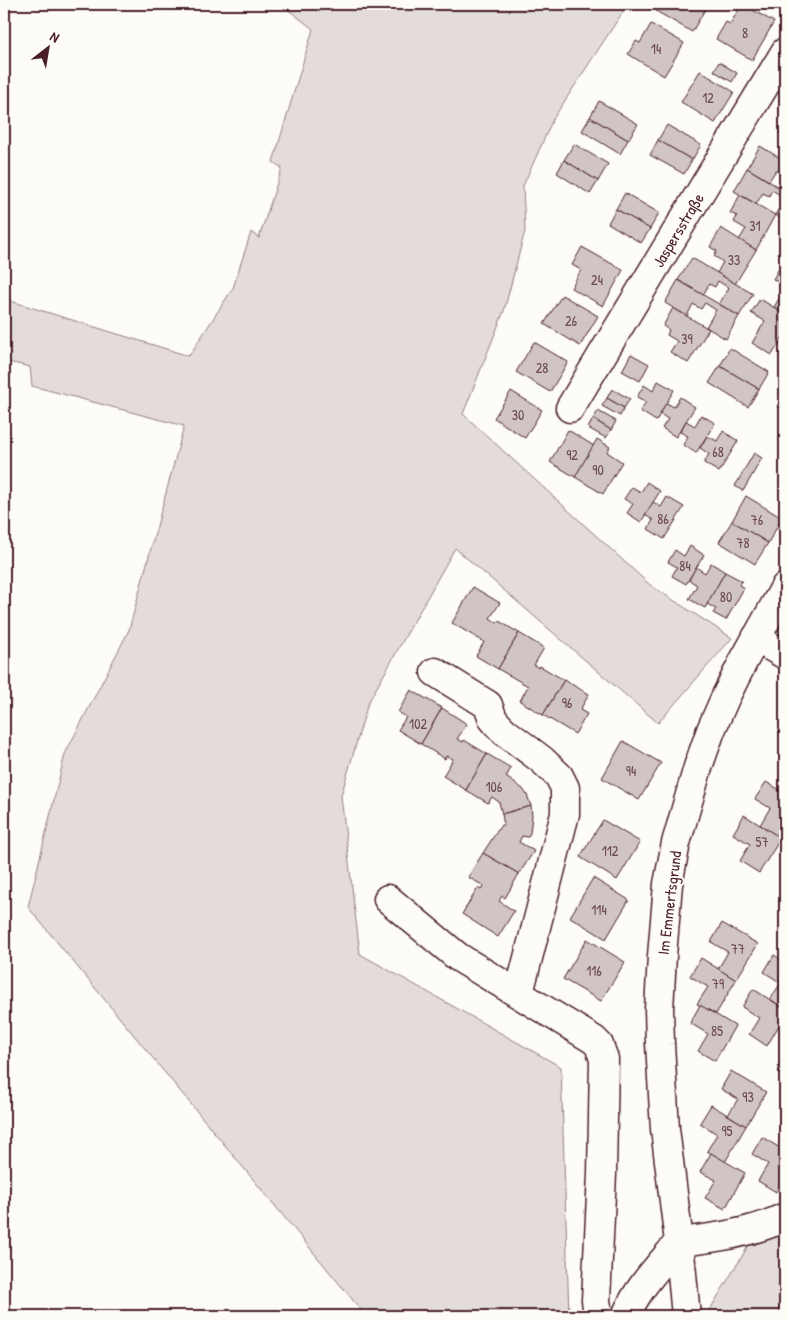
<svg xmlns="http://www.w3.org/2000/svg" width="789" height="1320" font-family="'Patrick Hand',sans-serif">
  <rect width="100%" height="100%" fill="#fdfcf7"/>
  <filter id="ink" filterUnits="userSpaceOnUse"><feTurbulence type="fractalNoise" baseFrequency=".02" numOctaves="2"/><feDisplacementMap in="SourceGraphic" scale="10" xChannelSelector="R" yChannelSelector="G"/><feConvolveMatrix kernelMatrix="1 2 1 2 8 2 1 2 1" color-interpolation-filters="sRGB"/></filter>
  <g filter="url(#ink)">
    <g fill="#e3dcda" stroke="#967e82">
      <polygon points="281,4 628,4 553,119 523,186 525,231 504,311 463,414 650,585 732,638 658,723 455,548 368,703 341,796 360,954 561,1067 569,1316 366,1316 28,907 65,754 129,630 184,426 32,386 30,367 4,361 4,299 189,356 233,288 251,232 259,238 282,168 273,162 313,29"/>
      <polygon points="785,1228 785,1316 706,1316 750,1243"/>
    </g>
    <g fill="#d0c5c4" stroke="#4a1f2b">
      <polygon points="660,4 708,4 692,32 656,11"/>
      <polygon points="742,4 774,22 752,60 716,39 726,22 730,24"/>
      <polygon points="651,24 684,43 664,76 628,54 636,41 640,43"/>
      <polygon points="719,62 737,73 732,82 714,71"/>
      <polygon points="700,71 734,92 715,123 681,102"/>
      <polygon points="599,101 638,124 628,140 590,117"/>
      <polygon points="590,117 628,140 620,154 582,131"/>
      <polygon points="785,123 785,137 779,133"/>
      <polygon points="667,125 701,145 692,160 658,140"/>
      <polygon points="658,140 692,160 684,174 650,155"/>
      <polygon points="574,144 608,164 598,181 564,160"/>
      <polygon points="760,146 785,161 785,169 783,173 776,170 769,181 747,168"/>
      <polygon points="564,160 598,181 590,194 557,173"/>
      <polygon points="747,168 785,191 785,221 775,215 785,198 772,190 769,196 763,193 756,204 734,191"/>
      <polygon points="625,193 659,213 650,229 616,209"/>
      <polygon points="740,195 775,215 756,250 739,240 746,229 734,222 737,216 730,213"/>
      <polygon points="616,209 650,229 641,243 608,223"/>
      <polygon points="721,228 756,250 735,284 717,273 723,262 714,256 717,251 710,247"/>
      <polygon points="582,247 623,270 603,306 571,288 581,270 572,265"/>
      <polygon points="692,258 753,294 739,316 719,304 729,288 718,281 715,287 709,284 703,295 678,280"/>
      <polygon points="781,265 785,268 785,286 773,279"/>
      <polygon points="678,280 739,316 726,339 706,327 716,310 705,303 701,309 693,304 687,316 665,303"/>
      <polygon points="785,289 785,314 774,307"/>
      <polygon points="562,295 598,316 580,346 544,324"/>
      <polygon points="760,299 785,314 785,339 783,337 772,355 752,343 765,321 751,313"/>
      <polygon points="673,308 709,329 688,363 670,352 677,341 667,335 669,330 663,326"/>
      <polygon points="534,342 568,362 550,392 516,372"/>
      <polygon points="730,348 769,372 759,389 720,366"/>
      <polygon points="631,354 649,364 640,381 622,371"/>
      <polygon points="720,366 759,389 748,407 709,383"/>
      <polygon points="658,381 674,390 656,421 640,411 646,402 637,397 644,385 653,391"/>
      <polygon points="612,389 630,399 624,408 607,398"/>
      <polygon points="511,391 542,410 525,438 494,418"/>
      <polygon points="785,393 785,411 777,406"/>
      <polygon points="680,397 695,407 676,437 662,428 668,419 660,414 666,403 674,407"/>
      <polygon points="607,398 624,408 620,416 602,406"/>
      <polygon points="598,411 616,421 611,430 593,419"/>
      <polygon points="701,415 715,423 696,453 683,445 688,436 680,432 686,421 695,426"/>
      <polygon points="593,419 611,430 606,438 588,428"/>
      <polygon points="568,430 594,446 575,477 550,462"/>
      <polygon points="723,431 738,441 719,472 704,463 709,454 700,448 707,436 717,441"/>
      <polygon points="597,439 610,447 607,452 622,462 603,494 575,477"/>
      <polygon points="754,453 762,458 743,491 735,486"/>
      <polygon points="647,482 660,491 641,522 627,513 633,504 624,499 632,487 641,492"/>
      <polygon points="746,496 782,518 768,543 732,521"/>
      <polygon points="667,497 684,507 664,539 648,529 653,520 645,515 653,502 661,507"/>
      <polygon points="732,521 768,543 755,564 719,542"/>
      <polygon points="690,546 704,555 686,584 672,576 677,567 668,562 675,550 684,556"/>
      <polygon points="711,563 725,572 705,608 689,599 697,585 689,580 696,567 705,573"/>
      <polygon points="725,572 742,581 739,585 744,588 726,620 713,613 716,609 707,604"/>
      <polygon points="473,587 500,603 490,618 497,623 499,621 519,633 498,669 476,656 484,642 452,623"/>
      <polygon points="519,633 544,648 534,665 539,668 540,666 564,680 543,715 520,701 528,686 498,669"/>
      <polygon points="564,680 589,694 580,710 587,714 575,734 543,715"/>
      <polygon points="411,690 442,708 421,744 398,730 406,717 398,712"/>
      <polygon points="442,708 467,724 457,739 463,742 464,740 487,754 466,790 443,776 453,759 446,756 445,759 421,744"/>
      <polygon points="623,741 661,763 639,800 602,778"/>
      <polygon points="487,754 511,768 506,777 523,789 527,795 531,806 502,814 499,802 492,797 488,803 466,790"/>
      <polygon points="766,782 785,793 785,830 781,838 760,825 770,808 755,799"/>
      <polygon points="531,806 532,816 530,833 528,837 522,836 519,842 534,851 519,874 483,853 501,825 504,825 502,814"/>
      <polygon points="744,815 781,838 759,873 740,861 750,844 733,834"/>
      <polygon points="603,820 640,842 617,880 580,857"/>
      <polygon points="483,853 519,874 505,898 502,896 499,901 514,911 498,937 462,914 478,888 481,890 484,886 468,877"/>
      <polygon points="593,878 629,900 606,939 570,917"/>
      <polygon points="722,923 758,944 736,980 718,969 728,952 711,942"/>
      <polygon points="587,939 625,962 601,1001 563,979"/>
      <polygon points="774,955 785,962 785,1009 770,999 781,983 764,972"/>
      <polygon points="701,958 736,980 716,1014 697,1004 708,987 690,976"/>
      <polygon points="753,989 785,1009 785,1015 767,1046 749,1034 759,1018 742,1007"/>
      <polygon points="700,1005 735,1026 715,1061 698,1051 708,1034 690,1023"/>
      <polygon points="731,1071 766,1092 746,1126 728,1115 738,1099 721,1089"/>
      <polygon points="711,1105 746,1126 725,1162 707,1151 717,1134 700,1123"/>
      <polygon points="762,1137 785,1151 785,1177 776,1192 758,1181 768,1164 752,1154"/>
      <polygon points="711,1153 745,1173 725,1209 705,1198 716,1180 700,1172"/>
    </g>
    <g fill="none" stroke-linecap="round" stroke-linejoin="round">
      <g stroke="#4a1f2b" stroke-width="31">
        <g id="minor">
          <polyline points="570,408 785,52"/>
          <polyline points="756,638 785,655"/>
          <polyline points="435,672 488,705 493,719 498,725 505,732 542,760 559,776 565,788 565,814 519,993"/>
          <polyline points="388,899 458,957 594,1040 599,1045 604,1059 602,1174 596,1300 598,1316"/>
          <path d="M679,1242C715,1238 752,1233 785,1217"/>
          <path d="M626,1316C637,1288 660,1265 679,1242"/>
          <polyline points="686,1316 679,1242 665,1129 660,1044 659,1009 662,956 668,884 676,843 698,767 711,730 726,696 744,660 785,587"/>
        </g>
      </g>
      <use href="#minor" stroke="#fdfcf7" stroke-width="28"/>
    </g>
  </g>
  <g text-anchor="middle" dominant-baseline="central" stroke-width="4" stroke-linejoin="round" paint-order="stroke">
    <g font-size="14" fill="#6c4851">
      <text x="745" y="32">8</text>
      <text x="656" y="48">14</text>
      <text x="708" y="97">12</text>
      <text x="755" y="225">31</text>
      <text x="734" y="259">33</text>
      <text x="597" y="279">24</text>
      <text x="571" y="320">26</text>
      <text x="687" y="338">39</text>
      <text x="542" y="367">28</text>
      <text x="518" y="414">30</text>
      <text x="718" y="451">68</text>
      <text x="572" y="454">92</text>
      <text x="598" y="469">90</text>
      <text x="663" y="518">86</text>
      <text x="757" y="519">76</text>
      <text x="743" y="542">78</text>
      <text x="685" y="565">84</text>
      <text x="726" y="596">80</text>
      <text x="567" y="702">96</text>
      <text x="418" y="723">102</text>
      <text x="631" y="770">94</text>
      <text x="494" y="786">106</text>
      <text x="762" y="841">57</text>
      <text x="610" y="850">112</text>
      <text x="599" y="909">114</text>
      <text x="738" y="948">77</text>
      <text x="594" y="970">116</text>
      <text x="718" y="983">79</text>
      <text x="717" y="1030">85</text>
      <text x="748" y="1096">93</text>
      <text x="727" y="1130">95</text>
    </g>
    <g font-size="16" fill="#4a1f2b" stroke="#fdfcf7">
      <text transform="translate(678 230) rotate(-59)">Jaspersstraße</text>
      <text transform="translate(669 903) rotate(-83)">Im Emmertsgrund</text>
    </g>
  </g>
  <rect width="789" height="1320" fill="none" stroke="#fdfcf7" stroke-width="20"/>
  <rect x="10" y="10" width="769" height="1300" fill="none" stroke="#4a1f2b" stroke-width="2" filter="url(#ink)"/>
  <g transform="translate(48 48) rotate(31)" stroke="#fdfcf7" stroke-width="4" paint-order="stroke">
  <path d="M0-4L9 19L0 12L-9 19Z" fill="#4a1f2b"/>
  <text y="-8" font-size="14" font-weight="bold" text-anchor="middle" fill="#4a1f2b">N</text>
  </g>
</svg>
